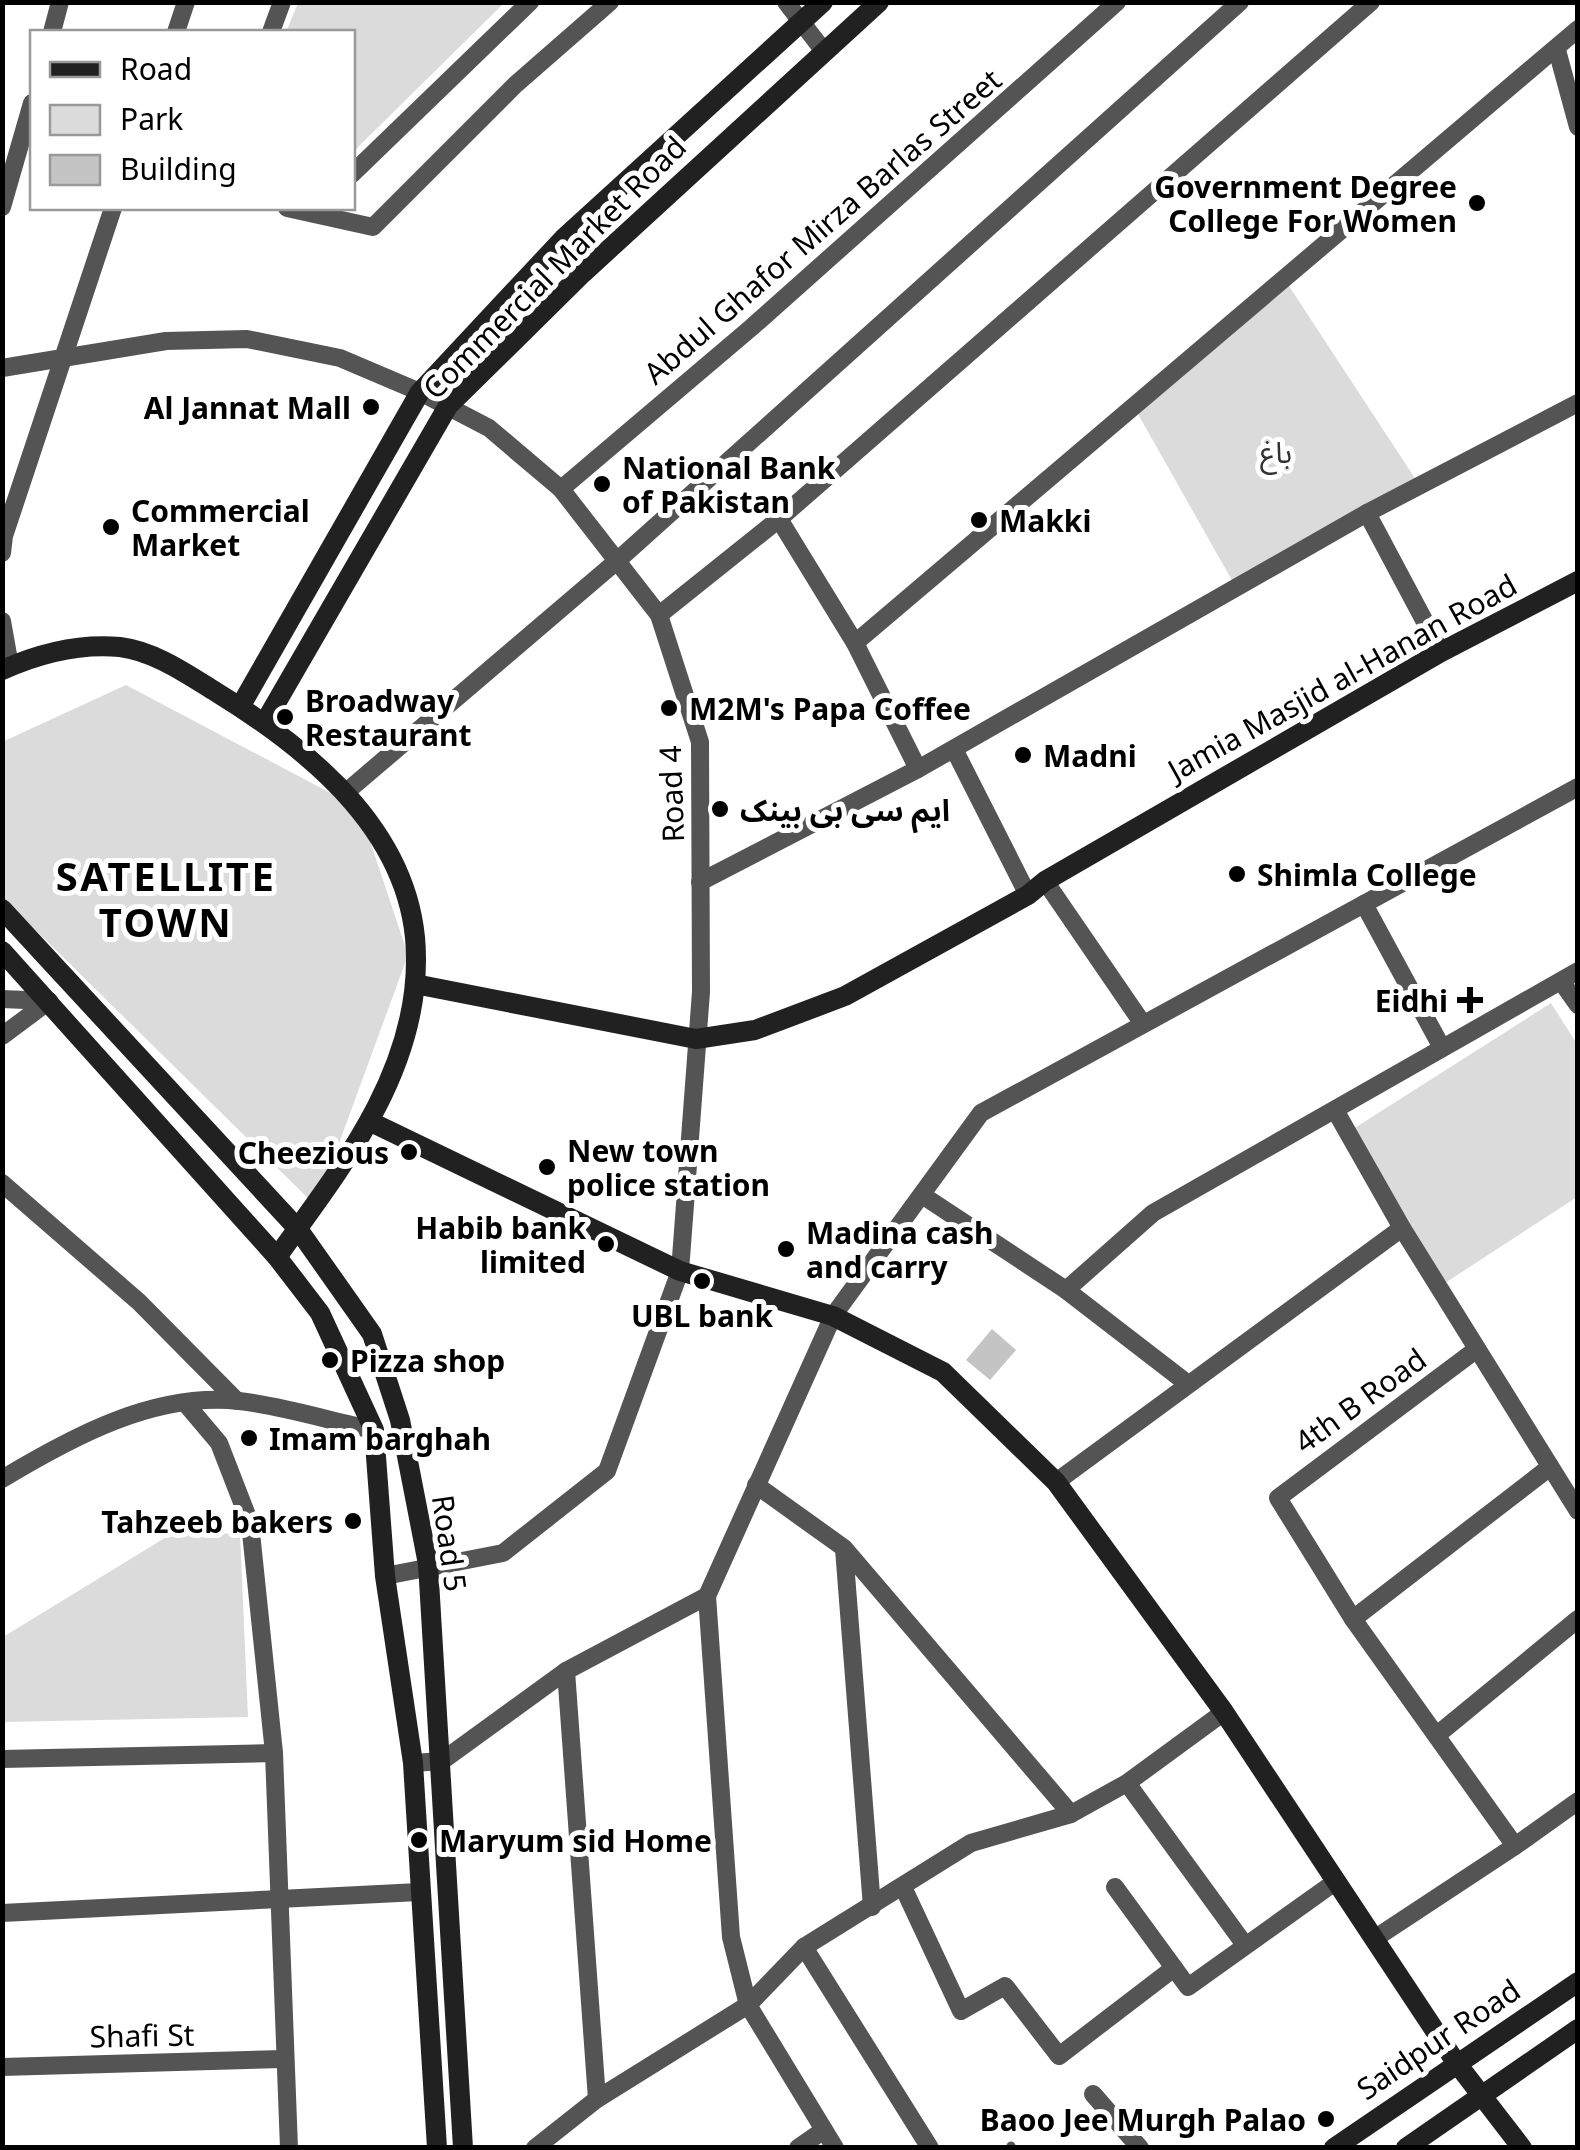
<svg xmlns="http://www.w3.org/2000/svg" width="1580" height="2150" font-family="'Noto Sans','Noto Sans Arabic',sans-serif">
  <rect width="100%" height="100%" fill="#fff"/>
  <g fill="#dbdbdb">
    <polygon points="298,3 298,2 504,3 353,152 352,32 286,32"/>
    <polygon points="1285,280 1420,486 1238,591 1134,407"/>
    <polygon points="126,685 359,808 408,955 316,1206 3,898 2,742"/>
    <polygon points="1551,1003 1577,1044 1577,1197 1445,1283 1353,1129"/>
    <polygon points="240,1533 248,1717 3,1722 3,1637 168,1536"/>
  </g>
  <polygon fill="#c4c4c4" points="992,1329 1016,1350 990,1380 966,1360"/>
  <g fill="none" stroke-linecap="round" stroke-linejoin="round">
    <polyline stroke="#545454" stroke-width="9" points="1011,2146 1012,2148"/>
    <g stroke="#545454" stroke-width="18">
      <polyline points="786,2 823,50"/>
      <polyline points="52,32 60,2"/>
      <polyline points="176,32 186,2"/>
      <polyline points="271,32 282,2"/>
      <polyline points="1557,50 1578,127"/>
      <polyline points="352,174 530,2"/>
      <polyline points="2,207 32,103"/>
      <polyline points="287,208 373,227 515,85 610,2"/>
      <polyline points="2,368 166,341 247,339 340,358 420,392 489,428 561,489 659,615 700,742 701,992 680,1271 607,1471 503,1553 385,1576"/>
      <polyline points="561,489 752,327 1117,2"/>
      <polyline points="1367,513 1441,652"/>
      <polyline points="779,519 855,643 918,769"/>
      <polyline points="2,553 4,536 113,208"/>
      <polyline points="659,615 779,519 1371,2"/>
      <polyline points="2,621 10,666"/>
      <polyline points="855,643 1578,29"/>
      <polyline points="954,749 1028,895"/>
      <polyline points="345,793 618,560 1240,2"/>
      <polyline points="1045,881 1143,1024"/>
      <polyline points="700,882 918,769 1367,513 1578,403"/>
      <polyline points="1364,904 1441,1046"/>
      <polyline points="1561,981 1578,1005"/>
      <polyline points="2,999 49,1001"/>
      <polyline points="2,1036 49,1001"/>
      <polyline points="1335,1110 1402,1228 1578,1511"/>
      <polyline points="2,1183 139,1302 237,1401"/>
      <polyline points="922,1195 1066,1290 1188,1384"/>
      <polyline points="1066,1290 1153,1213 1578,971"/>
      <polyline points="186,1404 219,1443 250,1523 274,1753 289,2148"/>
      <path d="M2,1479C72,1437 154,1392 239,1401C284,1406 330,1421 374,1430"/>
      <polyline points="1056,1482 1402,1228"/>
      <polyline points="756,1485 844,1548 1071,1814"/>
      <polyline points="844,1549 872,1907"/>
      <polyline points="707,1596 731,1937 748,2005 835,2148"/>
      <polyline points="1353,1619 1550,1467"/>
      <polyline points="566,1671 597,2099"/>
      <polyline points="1437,1735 1578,1619"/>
      <polyline points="2,1759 274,1753"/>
      <polyline points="413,1763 442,1761 566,1671 707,1596 833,1316 981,1113 1578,787"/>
      <polyline points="1127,1783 1245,1945"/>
      <polyline points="1515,1846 1578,1801"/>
      <polyline points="903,1887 961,2011 1005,1986 1059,2056 1174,1968"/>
      <polyline points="1115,1887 1188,1987 1335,1882"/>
      <polyline points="2,1913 419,1892"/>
      <polyline points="1374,1939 1515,1846 1353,1619 1278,1498 1477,1349"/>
      <polyline points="804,1947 930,2148"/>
      <polyline points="2,2067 283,2059"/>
      <polyline points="1093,2094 1140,2148"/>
      <polyline points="535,2148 597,2099 748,2005 804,1947 971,1843 1071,1814 1127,1783 1224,1712"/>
      <polyline points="798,2148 824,2130"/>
    </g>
    <g stroke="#212121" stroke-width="20">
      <path d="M2,670C40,653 78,643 120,647C154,651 187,674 216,692C312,751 417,836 416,960C416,1075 341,1168 277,1257"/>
      <polyline points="240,707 420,392 563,239 823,2"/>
      <polyline points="265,722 448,406 583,273 879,2"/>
      <polyline points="2,909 298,1229 372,1334 400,1420 428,1564 463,2148"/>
      <polyline points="2,951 277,1257 320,1313 374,1430 385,1576 413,1763 437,2148"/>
      <polyline points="415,984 696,1039 755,1030 845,996 1028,895 1045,881 1441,652 1578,581"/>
      <polyline points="373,1123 680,1271 833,1316 943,1372 1056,1482 1224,1712 1455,2061 1522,2148"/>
      <polyline points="1334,2148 1578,1982"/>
      <polyline points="1406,2148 1578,2029"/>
    </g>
  </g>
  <g fill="#000" stroke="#fff" stroke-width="4">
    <circle cx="1477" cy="203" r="10"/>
    <circle cx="371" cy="407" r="10"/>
    <circle cx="602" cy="484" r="10"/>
    <circle cx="979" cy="520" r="10"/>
    <circle cx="111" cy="527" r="10"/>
    <circle cx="669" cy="708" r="10"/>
    <circle cx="285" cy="717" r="10"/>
    <circle cx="1023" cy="755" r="10"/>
    <circle cx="720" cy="809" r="10"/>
    <circle cx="1237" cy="874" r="10"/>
    <path d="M1465 985h10v10h10v10h-10v10h-10v-10h-10v-10h10z"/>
    <circle cx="409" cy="1152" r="10"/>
    <circle cx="547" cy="1167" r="10"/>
    <circle cx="606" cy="1244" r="10"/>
    <circle cx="786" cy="1249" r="10"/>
    <circle cx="702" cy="1281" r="10"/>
    <circle cx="330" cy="1360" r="10"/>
    <circle cx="249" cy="1438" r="10"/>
    <circle cx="353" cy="1521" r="10"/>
    <circle cx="419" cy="1840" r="10"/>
    <circle cx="1326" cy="2119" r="10"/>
  </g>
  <g text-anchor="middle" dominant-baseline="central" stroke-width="10" stroke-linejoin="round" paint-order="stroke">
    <g font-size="30" font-weight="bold" fill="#000" stroke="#fff" text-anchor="start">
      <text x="1457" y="186" text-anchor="end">Government Degree<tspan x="1457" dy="34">College For Women</tspan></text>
      <text x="351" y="407" text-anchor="end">Al Jannat Mall</text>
      <text x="622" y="467">National Bank<tspan x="622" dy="34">of Pakistan</tspan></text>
      <text x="131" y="510">Commercial<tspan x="131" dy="34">Market</tspan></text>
      <text x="999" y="520">Makki</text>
      <text x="305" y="700">Broadway<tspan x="305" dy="34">Restaurant</tspan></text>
      <text x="689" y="708">M2M's Papa Coffee</text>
      <text x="1043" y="755">Madni</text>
      <text x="740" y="809">ایم سی بی بینک</text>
      <text x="1257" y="874">Shimla College</text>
      <text x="1448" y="1000" text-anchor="end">Eidhi</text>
      <text x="567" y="1150">New town<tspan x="567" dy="34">police station</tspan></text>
      <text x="389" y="1152" text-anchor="end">Cheezious</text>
      <text x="586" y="1227" text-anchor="end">Habib bank<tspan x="586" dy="34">limited</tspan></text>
      <text x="806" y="1232">Madina cash<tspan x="806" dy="34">and carry</tspan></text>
      <text x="702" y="1315" text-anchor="middle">UBL bank</text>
      <text x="350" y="1360">Pizza shop</text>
      <text x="269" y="1438">Imam barghah</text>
      <text x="333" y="1521" text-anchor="end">Tahzeeb bakers</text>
      <text x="439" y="1840">Maryum sid Home</text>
      <text x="1306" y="2119" text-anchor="end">Baoo Jee Murgh Palao</text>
    </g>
    <g font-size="30" fill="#000" stroke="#fff">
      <text transform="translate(822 226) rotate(-41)">Abdul Ghafor Mirza Barlas Street</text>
      <text transform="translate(554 267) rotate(-45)">Commercial Market Road</text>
      <text transform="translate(1342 677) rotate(-29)">Jamia Masjid al-Hanan Road</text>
      <text transform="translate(671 794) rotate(-92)">Road 4</text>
      <text transform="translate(1360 1400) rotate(-36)">4th B Road</text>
      <text transform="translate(450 1543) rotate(82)">Road 5</text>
      <text transform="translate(142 2035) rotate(-1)">Shafi St</text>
      <text transform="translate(1438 2039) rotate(-34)">Saidpur Road</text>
    </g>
    <g font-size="30" fill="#323232" stroke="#fff">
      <text x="1276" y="451">باغ</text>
    </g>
    <g font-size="40" font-weight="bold" letter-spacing="2.5" fill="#000" stroke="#fff">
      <text x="166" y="875">SATELLITE<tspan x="166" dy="46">TOWN</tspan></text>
    </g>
  </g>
  <rect width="1580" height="2150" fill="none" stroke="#000000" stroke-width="10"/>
  <rect x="30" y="30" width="325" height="180" fill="#ffffff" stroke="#999999" stroke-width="2.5"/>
  <rect x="50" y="62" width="50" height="15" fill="#212121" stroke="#999999" stroke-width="2.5"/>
  <text x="120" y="80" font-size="30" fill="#000000">Road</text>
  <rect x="50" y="105" width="50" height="30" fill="#dbdbdb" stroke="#999999" stroke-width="2.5"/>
  <text x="120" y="130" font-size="30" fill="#000000">Park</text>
  <rect x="50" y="155" width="50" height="30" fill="#c4c4c4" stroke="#999999" stroke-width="2.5"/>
  <text x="120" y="180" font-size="30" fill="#000000">Building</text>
</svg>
